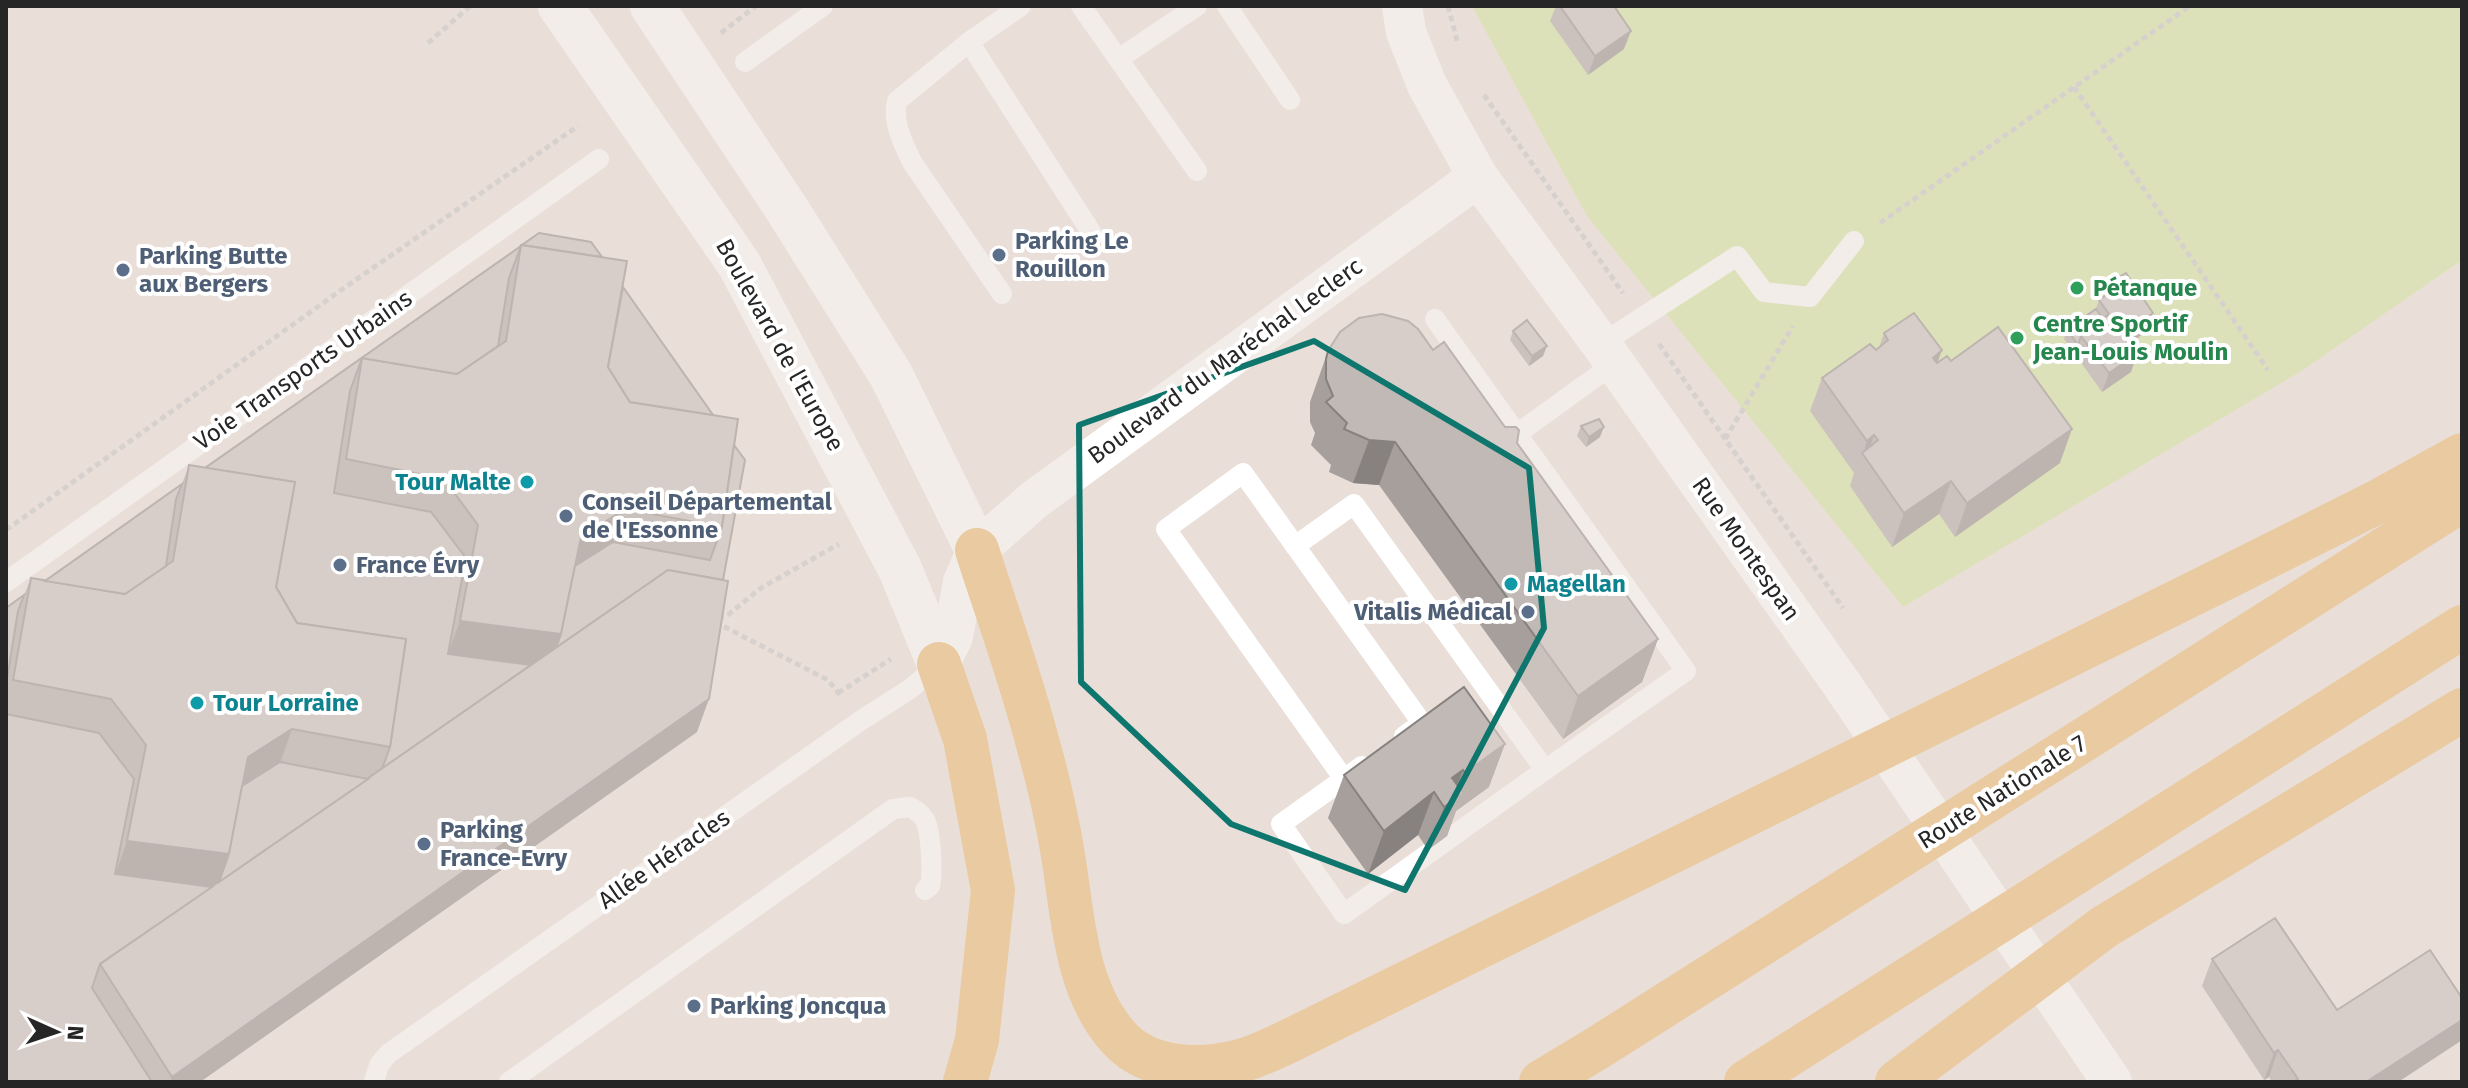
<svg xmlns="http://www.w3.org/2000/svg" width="2468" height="1088" font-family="'Fira Sans',sans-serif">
  <rect width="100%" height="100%" fill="#e9dfd8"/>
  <polygon fill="#cfe592" points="1472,6 2462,6 2462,260 2303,370 1903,607 1587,216"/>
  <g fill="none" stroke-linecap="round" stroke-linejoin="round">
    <g stroke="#c2c2c2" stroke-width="5" stroke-dasharray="6 4" stroke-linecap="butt">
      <polyline points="1448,6 1458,44"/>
      <polyline points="721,33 756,6"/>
      <polyline points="428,43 470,6"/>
      <polyline points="2074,87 2268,370"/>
      <polyline points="1484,95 1623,293"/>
      <polyline points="1880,223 2190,6"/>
      <polyline points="1659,344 1843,608"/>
      <polyline points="1725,439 1793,326"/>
      <polyline points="6,530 344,288 578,126"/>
      <polyline points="718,618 729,614 761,588 839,544"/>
      <polyline points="715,622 828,680 840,695"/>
      <polyline points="838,693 891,659"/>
    </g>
    <g stroke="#fff" stroke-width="20">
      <polyline points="1081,6 1197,171"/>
      <polyline points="1227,6 1290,100"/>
      <polyline points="969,42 1091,232"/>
      <polyline points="1120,58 1197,6"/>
      <polyline points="745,62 823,6"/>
      <path d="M1002,294L912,162C903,143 892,122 897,101L969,42L1021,6"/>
      <polyline points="1601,344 1737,256 1764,292 1810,297 1854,241"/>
      <polyline points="1517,434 1615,363"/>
      <polyline points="1295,546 1354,504 1545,770 1686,671 1435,319"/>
      <polyline points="6,582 599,159"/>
      <polyline points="1362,766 1281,824 1344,914 1545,770"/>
      <polyline points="1344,779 1166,529 1243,473 1422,723 1404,736"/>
      <polyline points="374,1082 379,1065 388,1054 860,721 910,689 939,664"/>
      <path d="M509,1082L893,809L910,807C916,810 921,814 925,820C931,832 933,873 930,886L925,890"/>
    </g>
    <g stroke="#fff" stroke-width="40">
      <polyline points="1402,6 1406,32 1427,85 1478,177 1601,344 1841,683 2112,1082"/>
      <polyline points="939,664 953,637 963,582 977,550 1034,500 1478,177"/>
    </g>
    <g stroke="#fff" stroke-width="44">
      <polyline points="560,6 739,264 900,569 939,664"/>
      <polyline points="652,6 788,211 891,375 977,550"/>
    </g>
    <g stroke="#e8b25e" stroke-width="44">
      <path d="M977,550C998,616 1022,681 1039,748C1049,783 1057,819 1063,855C1073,916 1075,991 1120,1039C1150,1071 1201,1071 1240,1061C1256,1057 1271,1049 1285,1043L2227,577L2377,502L2462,455"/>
      <polyline points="939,664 965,739 993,890 977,1040 965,1082"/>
      <polyline points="1541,1082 1599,1047 2462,500"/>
      <polyline points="1746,1082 2462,627"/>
      <polyline points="1897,1082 2104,927 2462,710"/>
    </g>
  </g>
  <g fill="#a69f9c">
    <polygon points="1556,6 1614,6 1624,49 1588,75 1550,21"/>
    <polygon points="521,246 623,287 713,415 738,419 697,732 200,1082 6,1082 6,608 24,595 31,578 45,581 182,484 189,465 205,468"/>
    <polygon points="2117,278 2147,331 2131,343 2131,372 2102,392 2064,339 2067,329 2096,309 2099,300 2113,289"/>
    <polygon points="1513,331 1543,356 1529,366 1510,340"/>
    <polygon points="1884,333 1938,362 1951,361 2060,463 1955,537 1939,514 1892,547 1850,486 1854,473 1810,411 1822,378 1876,350 1879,348"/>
    <polygon points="1433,350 1505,427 1517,443 1658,639 1642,682 1563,739 1379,485 1353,483 1329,472 1331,465 1311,445 1315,433 1310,422 1310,402 1328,351"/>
    <polygon points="1581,426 1600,437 1586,447 1577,436"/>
    <polygon points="1464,687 1489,787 1456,811 1447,836 1428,850 1418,835 1368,874 1328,818 1344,775"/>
    <polygon points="2212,959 2337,1010 2462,1040 2398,1082 2272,1082 2269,1077 2264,1080 2202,986"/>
  </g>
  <g fill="#87827f">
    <polygon points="1631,31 1624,49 1588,75 1595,56"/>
    <polygon points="2153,313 2147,331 2117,352 2124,334"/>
    <polygon points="1547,346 1543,356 1529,366 1532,356"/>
    <polygon points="1942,350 1930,384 1933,358"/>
    <polygon points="2138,353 2131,372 2102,392 2109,373"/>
    <polygon points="1604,427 1600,437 1586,447 1589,437"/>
    <polygon points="2072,429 2060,463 1955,537 1967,503"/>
    <polygon points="1874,435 1866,459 1863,454 1867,441"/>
    <polygon points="1369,440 1395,442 1379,485 1353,483"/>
    <polygon points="1951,481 1939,514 1892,547 1904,513"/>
    <polygon points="625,509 609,552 567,578 581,537"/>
    <polygon points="460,621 561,634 548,671 540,676 444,664"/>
    <polygon points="1658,639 1642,682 1563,739 1578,696"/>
    <polygon points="709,699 697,732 200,1082 170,1082 172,1077"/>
    <polygon points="292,729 277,772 234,799 248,757"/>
    <polygon points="1505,744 1489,787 1456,811 1447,836 1428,850 1444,807 1452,778 1463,770 1452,801 1456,798 1465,773"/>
    <polygon points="1434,792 1418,835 1368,874 1384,831"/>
    <polygon points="127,841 229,854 213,897 112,884"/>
    <polygon points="2462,1020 2462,1040 2398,1082 2366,1082"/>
    <polygon points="2278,1050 2269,1077 2264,1080 2274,1053"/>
  </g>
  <g fill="#c1b9b5" stroke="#87827f" stroke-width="2">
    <polygon points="1560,6 1614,6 1631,31 1595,56"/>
    <polygon points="539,233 591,242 602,257 522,245"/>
    <polygon points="521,245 627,261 608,367 630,402 738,419 722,527 625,509 581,537 561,634 460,621 478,525 444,479 346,459 362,358 457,374 506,341"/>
    <polygon points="521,246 509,278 498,346 457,374 362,358 350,391 334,493 431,512 466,558 448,654 531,665 382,769 390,747 406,639 297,623 276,587 295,482 205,468"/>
    <polygon points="2126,273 2153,313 2124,334 2138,353 2109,373 2081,336 2109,314 2099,300 2120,285 2117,278"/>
    <polygon points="623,287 713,415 630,402 608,367"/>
    <polygon points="2096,309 2103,319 2081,336 2078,345 2067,329"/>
    <polygon points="1914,313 1942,350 1933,358 1937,363 1947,356 1951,361 1998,327 2072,429 1967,503 1951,481 1904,513 1862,453 1878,440 1874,435 1867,441 1822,378 1870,344 1876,350 1888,340 1884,333"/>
    <polygon points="1382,314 1408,321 1418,329 1433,350 1444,342 1505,427 1516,427 1519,430 1517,443 1658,639 1578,696 1395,442 1369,440 1344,429 1347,423 1326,402 1333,396 1326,379 1326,359 1328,351 1340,332 1359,318"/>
    <polygon points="1527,320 1547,346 1532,356 1513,331"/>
    <polygon points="1599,419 1604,427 1589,437 1581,426"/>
    <polygon points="734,445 745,460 723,580 668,570 556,648 561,634 575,566 613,542 710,560 722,527"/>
    <polygon points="189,465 295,482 276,587 297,623 406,639 390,747 292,729 248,757 229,854 127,841 146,745 111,699 13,680 31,578 125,594 173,561"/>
    <polygon points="182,484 176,499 166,566 125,594 45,581"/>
    <polygon points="668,570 728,581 709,699 172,1077 100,964"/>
    <polygon points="24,595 18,611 6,685 6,608"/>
    <polygon points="1464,687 1505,744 1465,773 1463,770 1452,778 1463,793 1444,807 1434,792 1384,831 1344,775"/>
    <polygon points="6,714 99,733 134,779 115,874 212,887 100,964 92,988 152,1082 6,1082"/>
    <polygon points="280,762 368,779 219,882 229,854 242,786"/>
    <polygon points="2275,918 2337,1010 2430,950 2462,998 2462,1020 2366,1082 2293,1082 2298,1079 2278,1050 2274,1053 2212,959"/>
  </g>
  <path d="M0 0H2468V1088H0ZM1314,341L1529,468L1544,628L1405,890L1231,824L1081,682L1079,425Z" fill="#e9dfd8" fill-opacity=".55" fill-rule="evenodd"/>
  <path fill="none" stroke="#0f766e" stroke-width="6" stroke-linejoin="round" d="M1314,341L1529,468L1544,628L1405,890L1231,824L1081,682L1079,425Z"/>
  <g fill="#5c6f8a" stroke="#fff" stroke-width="3">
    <circle cx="999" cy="255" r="8"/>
    <circle cx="123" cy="270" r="8"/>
    <circle cx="566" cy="516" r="8"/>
    <circle cx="340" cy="565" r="8"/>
    <circle cx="1528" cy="612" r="8"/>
    <circle cx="424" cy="844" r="8"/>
    <circle cx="694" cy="1006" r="8"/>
  </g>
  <g fill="#2e9e5b" stroke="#fff" stroke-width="3">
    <circle cx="2077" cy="288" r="8"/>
    <circle cx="2017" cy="338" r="8"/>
  </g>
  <g fill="#0f9aa8" stroke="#fff" stroke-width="3">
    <circle cx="527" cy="482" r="8"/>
    <circle cx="1511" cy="584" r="8"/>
    <circle cx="197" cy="703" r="8"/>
  </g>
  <g text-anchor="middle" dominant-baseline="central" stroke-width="8" stroke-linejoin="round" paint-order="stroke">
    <g font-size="24" font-weight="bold" fill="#4e5e75" stroke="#fff" text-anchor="start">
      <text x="1015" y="241">Parking Le<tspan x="1015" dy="28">Rouillon</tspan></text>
      <text x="139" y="256">Parking Butte<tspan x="139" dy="28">aux Bergers</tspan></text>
      <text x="582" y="502">Conseil Départemental<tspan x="582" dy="28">de l'Essonne</tspan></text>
      <text x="356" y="565">France Évry</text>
      <text x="1512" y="612" text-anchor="end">Vitalis Médical</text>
      <text x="440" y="830">Parking<tspan x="440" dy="28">France-Evry</tspan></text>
      <text x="710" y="1006">Parking Joncqua</text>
    </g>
    <g font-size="24" font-weight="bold" fill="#27864d" stroke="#fff" text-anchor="start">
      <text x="2093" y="288">Pétanque</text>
      <text x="2033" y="324">Centre Sportif<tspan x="2033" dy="28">Jean-Louis Moulin</tspan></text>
    </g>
    <g font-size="24" fill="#262626" stroke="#fff">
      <text transform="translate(780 345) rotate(61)">Boulevard de l'Europe</text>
      <text transform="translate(1225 361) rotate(-36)">Boulevard du Maréchal Leclerc</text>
      <text transform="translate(303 370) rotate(-35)">Voie Transports Urbains</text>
      <text transform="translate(1746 549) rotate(55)">Rue Montespan</text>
      <text transform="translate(2002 792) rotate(-32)">Route Nationale 7</text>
      <text transform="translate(664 859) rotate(-35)">Allée Héracles</text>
    </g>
    <g font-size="24" font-weight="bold" fill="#0d838f" stroke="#fff" text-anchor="start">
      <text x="511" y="482" text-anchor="end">Tour Malte</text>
      <text x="1527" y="584">Magellan</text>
      <text x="213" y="703">Tour Lorraine</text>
    </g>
  </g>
  <rect width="2468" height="1088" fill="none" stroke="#262626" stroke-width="16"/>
  <g transform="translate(56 1032) rotate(93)" stroke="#ffffff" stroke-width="6" paint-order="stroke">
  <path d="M0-6L14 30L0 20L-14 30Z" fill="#262626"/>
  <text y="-12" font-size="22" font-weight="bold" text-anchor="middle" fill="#262626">N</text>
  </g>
</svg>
